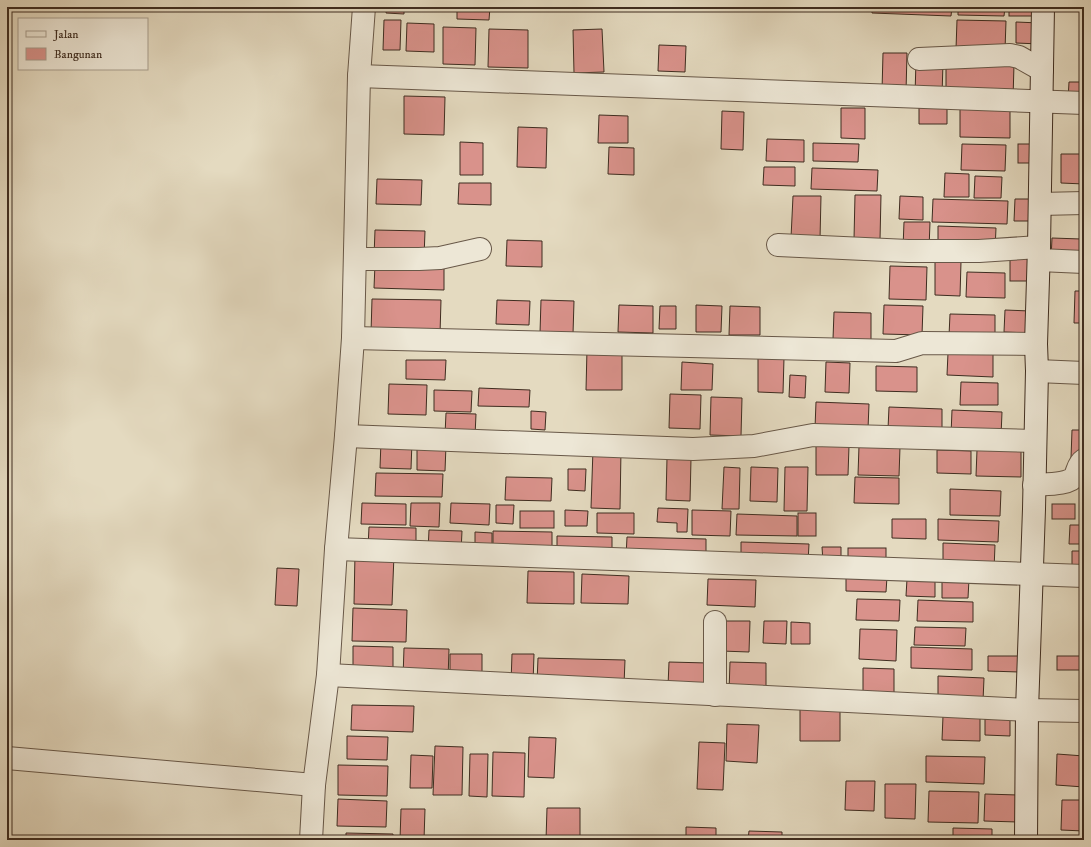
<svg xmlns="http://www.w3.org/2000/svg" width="1091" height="847" font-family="'IM FELL DW Pica',serif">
  <rect width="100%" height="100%" fill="#e4dac0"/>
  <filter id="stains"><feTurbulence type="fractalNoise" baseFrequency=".005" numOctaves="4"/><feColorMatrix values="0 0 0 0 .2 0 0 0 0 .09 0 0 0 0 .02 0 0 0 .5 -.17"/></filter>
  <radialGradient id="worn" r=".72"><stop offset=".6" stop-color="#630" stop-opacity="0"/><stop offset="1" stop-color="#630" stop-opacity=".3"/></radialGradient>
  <g fill="#d9928b" stroke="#3f2d20">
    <polygon points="387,7 404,7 404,14 386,13"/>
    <polygon points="457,7 490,7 489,20 457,19"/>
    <polygon points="821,7 861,7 861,11 820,10"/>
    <polygon points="872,7 952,7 951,16 872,13"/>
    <polygon points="958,7 1005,7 1004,16 958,15"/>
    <rect x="1009" y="7" width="28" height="9"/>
    <polygon points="384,20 401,20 400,50 383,50"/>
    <polygon points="957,20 1006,21 1005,50 956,49"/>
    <polygon points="1016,22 1040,23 1040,44 1016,43"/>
    <polygon points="407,23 434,24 434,52 406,51"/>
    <polygon points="443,27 476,28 475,65 443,64"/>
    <polygon points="489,29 528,30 528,68 488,67"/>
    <polygon points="602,29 604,72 574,73 573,30"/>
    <polygon points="659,45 686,46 685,72 658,71"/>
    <polygon points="883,53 907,53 906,92 882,91"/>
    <polygon points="916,61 943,62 942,96 915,95"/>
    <polygon points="946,63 1014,64 1013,99 946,97"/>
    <polygon points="1069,82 1084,82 1084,100 1068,100"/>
    <polygon points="404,96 445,97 444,135 404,134"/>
    <polygon points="919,107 947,108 947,124 919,124"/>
    <polygon points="841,108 865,108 865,139 841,138"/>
    <polygon points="960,108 1010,109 1010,138 960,137"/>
    <polygon points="722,111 744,112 743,150 721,149"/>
    <polygon points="599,115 628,116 628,143 598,143"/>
    <polygon points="518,127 547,128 546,168 517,167"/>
    <polygon points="767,139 804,140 804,162 766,161"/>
    <polygon points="460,142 483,143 483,175 460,175"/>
    <polygon points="813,143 859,144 858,162 813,161"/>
    <polygon points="962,144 1006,145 1005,171 961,170"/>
    <rect x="1018" y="144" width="20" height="19"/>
    <polygon points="609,147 634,148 634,175 608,174"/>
    <polygon points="1061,154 1084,154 1084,184 1061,183"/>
    <polygon points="764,167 795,167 795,186 763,185"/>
    <polygon points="812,168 878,170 877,191 811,189"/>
    <polygon points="945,173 969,174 969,197 944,197"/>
    <polygon points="975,176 1002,177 1001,198 974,198"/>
    <polygon points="377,179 422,180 421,205 376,204"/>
    <polygon points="459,183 491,183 491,205 458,204"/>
    <polygon points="855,195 881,195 880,240 854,239"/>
    <polygon points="793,196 821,196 820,239 791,238"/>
    <polygon points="900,196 923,197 923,220 899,219"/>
    <polygon points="933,199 1008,201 1007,224 932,222"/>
    <polygon points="1015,199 1032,199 1032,221 1014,221"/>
    <polygon points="904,222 930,222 929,249 903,248"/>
    <polygon points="938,226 996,228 995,250 938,249"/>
    <polygon points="375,230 425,231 424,258 374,257"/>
    <polygon points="1052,238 1081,239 1081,259 1051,259"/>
    <polygon points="507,240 542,241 542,267 506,266"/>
    <rect x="1010" y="257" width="27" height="24"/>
    <polygon points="935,262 961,262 960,296 935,295"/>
    <polygon points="375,264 444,266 444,290 374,288"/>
    <polygon points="890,266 927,267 926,300 889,299"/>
    <polygon points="967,272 1005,273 1005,298 966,297"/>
    <polygon points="1075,291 1084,291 1084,323 1074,323"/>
    <polygon points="372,299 441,300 440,334 371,333"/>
    <polygon points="497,300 530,301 529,325 496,324"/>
    <polygon points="541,300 574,301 573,334 540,333"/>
    <polygon points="619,305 653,306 653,333 618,332"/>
    <polygon points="696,305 722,306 721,332 696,332"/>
    <polygon points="884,305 923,306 922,335 883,334"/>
    <polygon points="660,306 676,306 676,329 659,329"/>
    <polygon points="730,306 760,307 760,335 729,335"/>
    <polygon points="1005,310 1030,311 1029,333 1004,332"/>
    <polygon points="834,312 871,313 871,340 833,339"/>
    <polygon points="950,314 995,315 995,337 949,336"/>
    <polygon points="587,349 622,349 622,390 586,390"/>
    <polygon points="948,353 993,354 993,377 947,375"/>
    <polygon points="758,357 784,358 783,393 758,392"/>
    <polygon points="406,360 446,360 445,380 406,379"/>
    <polygon points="682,362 713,364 712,390 681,390"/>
    <polygon points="826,362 850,363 849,393 825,392"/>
    <polygon points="876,366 917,367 917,392 876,391"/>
    <polygon points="790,375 806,376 805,398 789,397"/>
    <polygon points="961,382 998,383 998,405 960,405"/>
    <polygon points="389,384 427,385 426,415 388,414"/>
    <polygon points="479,388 530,390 529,407 478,406"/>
    <polygon points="434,390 472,391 471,412 434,411"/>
    <polygon points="670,394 701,395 700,429 669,428"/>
    <polygon points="711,397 742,398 741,436 710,435"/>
    <polygon points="816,402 869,404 868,429 815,428"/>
    <polygon points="889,407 942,409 942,431 888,429"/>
    <polygon points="952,410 1002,412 1001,436 951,435"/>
    <polygon points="531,411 546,412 545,430 531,429"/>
    <polygon points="446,413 476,414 475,436 445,435"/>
    <polygon points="1072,430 1084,430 1084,458 1071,458"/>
    <polygon points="381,441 412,441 411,469 380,468"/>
    <polygon points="417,444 446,445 445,471 417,470"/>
    <polygon points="816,445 849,446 848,475 816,475"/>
    <polygon points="859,446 900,447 899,476 858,475"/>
    <polygon points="593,449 621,450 620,509 591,508"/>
    <polygon points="937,450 971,451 971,474 937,473"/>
    <polygon points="977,450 1021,451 1021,477 976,476"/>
    <polygon points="667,458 691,459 690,501 666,500"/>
    <polygon points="724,467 740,468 739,509 722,509"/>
    <polygon points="751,467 778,468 777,502 750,501"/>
    <polygon points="785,467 808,467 807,511 784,511"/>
    <polygon points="568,469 586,469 585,491 568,490"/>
    <polygon points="376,473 443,474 442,497 375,496"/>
    <polygon points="506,477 552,478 551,501 505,500"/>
    <polygon points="855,477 899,478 899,504 854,503"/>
    <polygon points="950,489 1001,491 1000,516 950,515"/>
    <polygon points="362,503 406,504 406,525 361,524"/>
    <polygon points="411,503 440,503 439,527 410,526"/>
    <polygon points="451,503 490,504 489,525 450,523"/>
    <rect x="1052" y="504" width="23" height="15"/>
    <polygon points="496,505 514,505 513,524 496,523"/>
    <polygon points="658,508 688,509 687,532 677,532 677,523 657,522"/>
    <polygon points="565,510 588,511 587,526 565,526"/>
    <polygon points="692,510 731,511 730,536 692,535"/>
    <rect x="520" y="511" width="34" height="17"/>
    <polygon points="597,513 634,513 634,534 597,533"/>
    <rect x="798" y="513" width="18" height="23"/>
    <polygon points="737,514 797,516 797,536 736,535"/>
    <polygon points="892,519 926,519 926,539 892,538"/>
    <polygon points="938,519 999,521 998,542 938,540"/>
    <polygon points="1070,525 1084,525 1084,544 1069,544"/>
    <polygon points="369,527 416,528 416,549 368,548"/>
    <polygon points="429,530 462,531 461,552 428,551"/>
    <polygon points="493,531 552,532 552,554 493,553"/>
    <polygon points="475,532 492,533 492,552 475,551"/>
    <polygon points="557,536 612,537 612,554 557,553"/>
    <polygon points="627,537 706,539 706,559 626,557"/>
    <polygon points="741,542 809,544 808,562 741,560"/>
    <polygon points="943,543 995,545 994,570 943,569"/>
    <polygon points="822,547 841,547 841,562 823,562"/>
    <rect x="848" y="548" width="38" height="17"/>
    <polygon points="1072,551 1084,551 1084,574 1072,573"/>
    <polygon points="355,554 394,555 392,605 354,604"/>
    <polygon points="277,568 299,569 297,606 275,605"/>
    <polygon points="528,571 574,572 574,604 527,603"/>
    <polygon points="582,574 629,576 628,604 581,603"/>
    <polygon points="846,576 887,577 886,592 846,591"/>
    <polygon points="708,579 756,580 755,607 707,605"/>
    <polygon points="907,579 935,579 935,597 906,596"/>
    <polygon points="942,579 969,579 968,598 942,598"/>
    <polygon points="857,599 900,600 899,621 856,620"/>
    <polygon points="918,600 973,602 973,622 917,621"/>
    <polygon points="353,608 407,610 406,642 352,641"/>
    <polygon points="721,621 750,621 749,652 721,651"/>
    <polygon points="764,621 787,621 786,644 763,643"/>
    <polygon points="791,622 810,623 810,644 791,644"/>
    <polygon points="915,627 966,628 965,646 914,645"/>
    <polygon points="860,629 897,630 896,661 859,659"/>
    <polygon points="353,646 393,647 393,671 353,670"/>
    <polygon points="911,647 972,649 972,670 911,668"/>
    <polygon points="404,648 449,649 448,679 403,678"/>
    <polygon points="450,654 482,654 482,677 450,676"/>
    <polygon points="512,654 534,654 533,683 511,683"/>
    <polygon points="988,656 1019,656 1019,672 988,671"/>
    <rect x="1057" y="656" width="27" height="14"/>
    <polygon points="538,658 625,660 624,685 537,683"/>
    <polygon points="669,662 708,663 708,687 668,686"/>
    <polygon points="730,662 766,663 766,693 729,692"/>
    <polygon points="863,668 894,669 894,697 863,696"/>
    <polygon points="938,676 984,678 983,701 938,700"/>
    <polygon points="352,705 414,706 413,732 351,730"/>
    <polygon points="800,707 840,708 840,741 800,741"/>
    <polygon points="943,716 980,717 980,741 942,740"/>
    <polygon points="985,719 1010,719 1010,736 985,735"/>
    <polygon points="1083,722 1084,722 1084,751 1082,751"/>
    <polygon points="727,724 759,725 757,763 726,761"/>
    <polygon points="347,736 388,737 387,760 347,759"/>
    <polygon points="529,737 556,738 554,778 528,777"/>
    <polygon points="699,742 725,743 723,790 697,789"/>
    <polygon points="435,746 463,747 462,795 433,795"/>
    <polygon points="493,752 525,753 524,797 492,796"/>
    <polygon points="470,754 488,754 487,797 469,796"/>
    <polygon points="1057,754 1084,756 1084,787 1056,785"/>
    <polygon points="411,755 433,756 432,788 410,788"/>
    <polygon points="926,756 985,757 984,784 926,782"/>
    <polygon points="338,765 388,766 387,796 338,795"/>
    <polygon points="846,781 875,781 874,811 845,810"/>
    <polygon points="885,784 916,784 915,819 885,818"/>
    <polygon points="929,791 979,792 978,823 928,822"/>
    <polygon points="985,794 1018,795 1018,822 984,821"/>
    <polygon points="338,799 387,801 386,827 337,826"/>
    <polygon points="1062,800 1084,800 1084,831 1061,830"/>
    <polygon points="547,808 580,808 580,840 546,840"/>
    <polygon points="401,809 425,809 424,840 400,840"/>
    <polygon points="686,827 716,828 716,840 686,840"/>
    <polygon points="953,828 992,829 992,840 953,840"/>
    <polygon points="749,831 782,832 782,840 748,840"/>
    <polygon points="346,833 393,834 393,840 346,840"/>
    <rect x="719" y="836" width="23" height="4"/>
  </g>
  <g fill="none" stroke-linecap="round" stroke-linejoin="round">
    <g stroke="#685848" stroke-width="24">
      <g id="street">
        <polyline points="919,59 1010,55 1019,57 1042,70"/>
        <polyline points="359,76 1084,103"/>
        <polyline points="1040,204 1084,203"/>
        <polyline points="778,245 908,251 979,251 1039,247"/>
        <polyline points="355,259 419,259 440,258 480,249"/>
        <polyline points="1039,260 1084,262"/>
        <polyline points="353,338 896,351 922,343 1036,344"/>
        <polyline points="1037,371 1084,373"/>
        <polyline points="346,436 693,449 754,446 813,435 1035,441"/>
        <path d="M1034,485C1044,484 1070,485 1075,476C1078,470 1078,464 1084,460"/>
        <polyline points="336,549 1084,576"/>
        <polyline points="715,622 715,695"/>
        <polyline points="328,675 1027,710 1084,711"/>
        <polyline points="7,758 314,785"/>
        <polyline points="311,840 314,785 328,675 336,549 346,436 353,338 359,76 364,7"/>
      </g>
    </g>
    <g stroke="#3f2d20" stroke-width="24">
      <polyline id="secondary" points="1026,840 1027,710 1034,509 1037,371 1036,344 1039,247 1043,7"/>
    </g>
    <use href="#street" stroke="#ede7d6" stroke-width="22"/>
    <use href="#secondary" stroke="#ede7d6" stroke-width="22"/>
  </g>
  <rect width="1091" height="847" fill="none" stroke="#e4dac0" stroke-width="24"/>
  <rect x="8" y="8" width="1075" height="831" fill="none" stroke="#3f2d20" stroke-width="2"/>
  <rect x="12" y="12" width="1067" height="823" fill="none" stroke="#3f2d20"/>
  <rect x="18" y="18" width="130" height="52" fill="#ede7d6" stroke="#a79d8d"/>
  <rect x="26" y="31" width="20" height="6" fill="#ede7d6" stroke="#a79d8d"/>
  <text x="54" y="38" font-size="12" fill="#3f2d20">Jalan</text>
  <rect x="26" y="48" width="20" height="12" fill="#d9928b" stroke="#a79d8d"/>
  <text x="54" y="58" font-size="12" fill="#3f2d20">Bangunan</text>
  <rect width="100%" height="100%" filter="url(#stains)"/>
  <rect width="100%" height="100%" fill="url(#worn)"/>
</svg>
